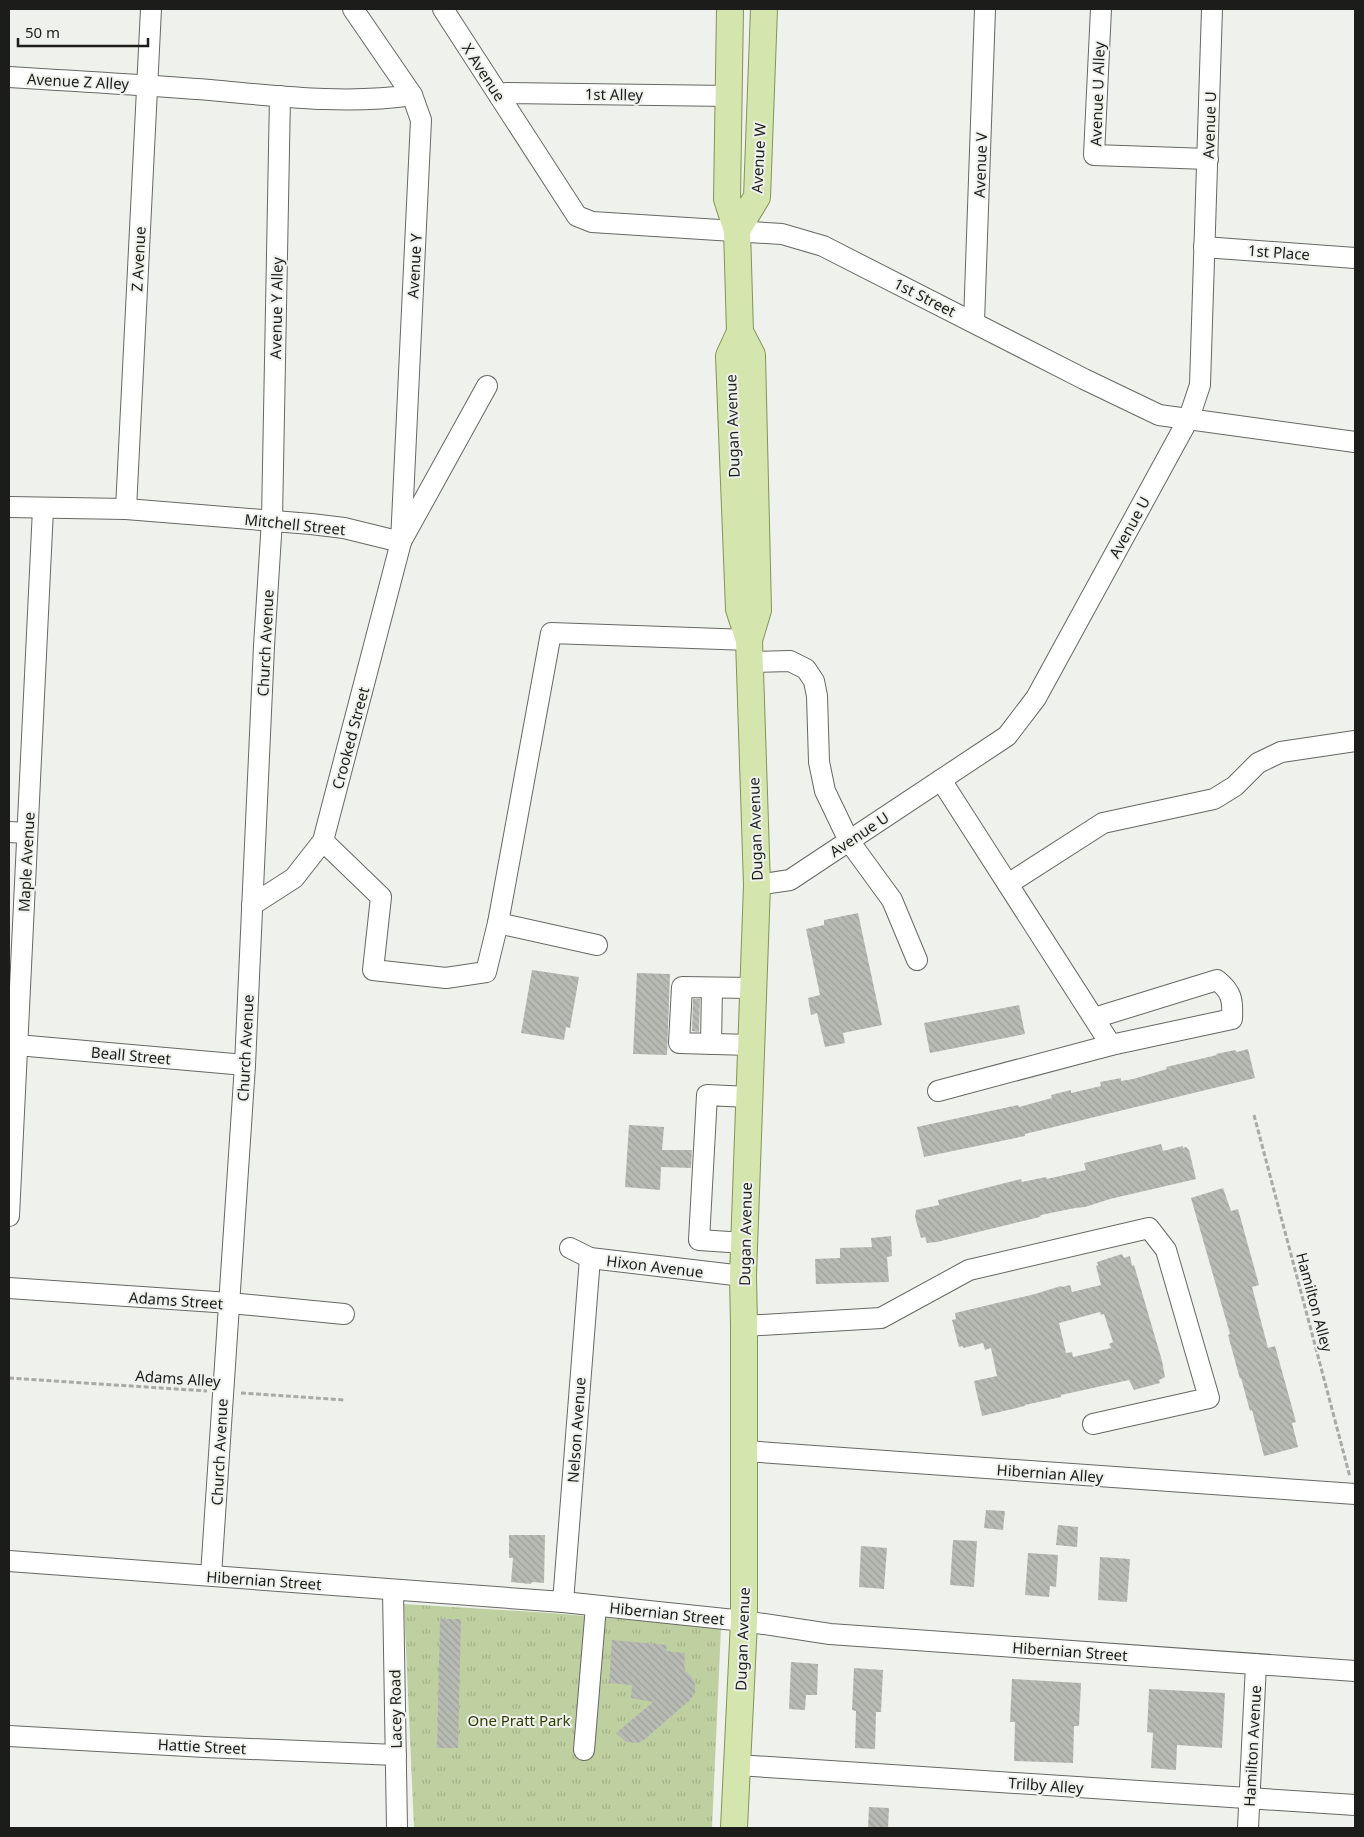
<svg xmlns="http://www.w3.org/2000/svg" width="1364" height="1837" font-family="'Noto Sans',sans-serif">
  <defs>
    <pattern id="park-tufts" width="24" height="20" patternUnits="userSpaceOnUse" patternTransform="scale(1.25)"><rect width="24" height="20" fill="#bfd0a0"/><path d="M3 7l-1-3M5 7V3M7 7l1-3M15 17l-1-3M17 17v-4M19 17l1-3" fill="none" stroke="#a4b289"/></pattern>
    <pattern id="building-back-hatch" width="6" height="6" patternUnits="userSpaceOnUse" patternTransform="scale(1.25)"><rect width="6" height="6" fill="#b8bab4"/><path d="M-1 5l2 2M0 0l6 6M5-1l2 2" fill="none" stroke="#9e9f9a"/></pattern>
  </defs>
  <rect width="100%" height="100%" fill="#eff1ec"/>
  <polygon fill="url(#park-tufts)" points="404,1604 551,1613 721,1628 712,1828 414,1828"/>
  <g fill="url(#building-back-hatch)" fill-rule="evenodd">
    <polygon points="858,913 882,1025 843,1033 845,1043 825,1047 817,1013 811,1015 808,998 820,995 806,929 824,925 824,920"/>
    <polygon points="532,970 579,977 570,1028 566,1027 564,1040 521,1033"/>
    <polygon points="637,973 670,974 667,1055 633,1054"/>
    <polygon points="693,999 700,999 699,1032 692,1031"/>
    <polygon points="1019,1005 1025,1034 930,1053 924,1023"/>
    <polygon points="1248,1049 1255,1078 1025,1134 1025,1136 924,1157 917,1127 1018,1105 1019,1107 1052,1098 1051,1095 1071,1090 1071,1093 1101,1086 1100,1082 1121,1078 1121,1081 1133,1079 1167,1069 1166,1067 1217,1055 1216,1054 1235,1050 1237,1052"/>
    <polygon points="629,1125 664,1127 662,1150 692,1150 691,1168 661,1167 660,1190 625,1187"/>
    <polygon points="1161,1144 1163,1151 1183,1146 1183,1148 1186,1147 1189,1150 1196,1179 1110,1199 1085,1207 1075,1208 1041,1215 1040,1217 937,1242 927,1243 925,1237 921,1238 915,1217 916,1210 939,1205 938,1200 1021,1179 1022,1182 1046,1177 1047,1179 1086,1170 1084,1163"/>
    <polygon points="1223,1188 1231,1211 1238,1209 1259,1285 1252,1287 1268,1348 1275,1346 1296,1422 1292,1423 1298,1447 1264,1456 1252,1410 1250,1411 1241,1378 1240,1379 1228,1335 1230,1334 1191,1198"/>
    <polygon points="891,1236 892,1256 887,1257 889,1282 816,1284 815,1259 840,1258 840,1248 872,1247 871,1238"/>
    <path d="M1122,1254L1124,1258L1130,1256L1132,1266L1134,1265L1162,1361L1165,1377L1159,1380L1160,1383L1134,1390L1129,1380L1061,1395V1397L1025,1405V1406L982,1416L974,1381L997,1376L991,1348L985,1350L983,1343L963,1348V1346L959,1347L952,1320L956,1319L955,1313L1035,1294L1061,1286L1062,1287L1070,1285L1072,1292L1101,1285L1096,1266L1098,1265L1097,1262ZM1100,1312L1101,1315L1104,1314L1113,1342L1109,1344L1111,1348L1073,1357L1072,1352L1066,1353L1059,1323Z"/>
    <polygon points="986,1510 1005,1511 1003,1530 984,1528"/>
    <polygon points="1058,1525 1078,1527 1077,1547 1056,1545"/>
    <polygon points="509,1535 545,1535 544,1583 532,1582 531,1584 511,1582 513,1558 509,1558"/>
    <polygon points="953,1540 977,1541 974,1587 950,1585"/>
    <polygon points="861,1546 887,1548 884,1589 859,1587"/>
    <polygon points="1028,1553 1058,1555 1056,1587 1050,1586 1049,1597 1025,1595"/>
    <polygon points="1100,1557 1130,1559 1127,1602 1098,1600"/>
    <polygon points="440,1619 461,1619 458,1748 437,1748"/>
    <polygon points="612,1640 667,1645 666,1651 685,1653 684,1670 692,1677 695,1685 695,1693 690,1700 644,1740 638,1743 626,1742 616,1733 653,1702 631,1698 632,1685 609,1683"/>
    <polygon points="791,1662 818,1664 817,1695 806,1695 805,1710 789,1709"/>
    <polygon points="854,1668 883,1670 881,1712 876,1712 875,1749 855,1748 856,1711 852,1710"/>
    <polygon points="1012,1679 1081,1683 1079,1726 1074,1726 1073,1763 1014,1761 1015,1722 1010,1722"/>
    <polygon points="1149,1689 1225,1693 1222,1748 1177,1745 1176,1770 1151,1768 1153,1733 1147,1732"/>
    <polygon points="869,1807 889,1808 888,1828 868,1828"/>
  </g>
  <g fill="none" stroke-linecap="round" stroke-linejoin="round">
    <g stroke="#666864" stroke-width="22">
      <g id="minor">
        <polyline points="443,9 577,216 592,222 782,234 823,246 1084,379 1159,415 1355,442"/>
        <polyline points="1101,9 1094,155 1208,159"/>
        <path d="M9,77C76,81 143,85 210,90C277,96 346,105 412,95"/>
        <polyline points="500,97 506,93 729,96"/>
        <polyline points="1204,247 1355,258"/>
        <polyline points="974,322 985,9"/>
        <polyline points="9,507 126,509 311,524 344,528 401,542"/>
        <polyline points="126,509 151,9"/>
        <polyline points="403,538 487,386"/>
        <polyline points="750,662 790,661 806,669 814,681 817,696 819,762 825,791 849,841 892,900 917,960"/>
        <path d="M941,780L1111,1045L1232,1019C1233,1000 1232,992 1217,980L1094,1018"/>
        <polyline points="9,832 27,833"/>
        <polyline points="323,841 381,897 373,970 446,978 486,972 498,923"/>
        <polyline points="1008,884 1103,823 1214,799 1235,786 1258,763 1281,752 1355,741"/>
        <polyline points="757,885 790,880 1007,736 1036,698 1189,418 1200,385 1212,9"/>
        <polyline points="252,905 294,878 323,841 401,542 421,120 412,95 353,9"/>
        <polyline points="597,945 498,923 551,633 749,640"/>
        <polyline points="711,1044 712,988"/>
        <polyline points="17,1045 245,1065"/>
        <polyline points="751,1045 679,1043 682,987 752,988"/>
        <polyline points="938,1091 1111,1045"/>
        <polyline points="9,1216 43,509"/>
        <polyline points="744,1243 699,1240 707,1095 749,1097"/>
        <polyline points="570,1248 590,1258 743,1276"/>
        <polyline points="9,1288 230,1303 344,1314"/>
        <polyline points="744,1326 881,1318 969,1270 1149,1228 1166,1250 1209,1398 1093,1424"/>
        <polyline points="745,1451 1355,1494"/>
        <polyline points="9,1561 563,1602 744,1621 830,1634 1355,1671"/>
        <polyline points="211,1575 245,1065 264,646 272,520 280,96"/>
        <polyline points="393,1590 397,1828"/>
        <polyline points="563,1602 590,1258"/>
        <polyline points="9,1736 205,1747 396,1755"/>
        <polyline points="584,1750 596,1606"/>
        <polyline points="737,1765 1355,1805"/>
        <polyline points="1248,1828 1256,1664"/>
      </g>
    </g>
    <g stroke="#819556" stroke-width="28">
      <g id="major">
        <polyline points="730,9 727,199 737,230 740,332 752,355 758,610 749,640"/>
        <polyline points="737,230 757,197 764,9"/>
        <polyline points="734,1828 744,1621 744,1326 743,1276 757,885 749,640 739,609 729,356 740,332"/>
      </g>
    </g>
    <g stroke="#a9aaa6" stroke-width="3" stroke-dasharray="5 2.5" stroke-linecap="butt">
      <polyline points="1254,1115 1350,1477"/>
      <polyline points="9,1378 207,1391"/>
      <polyline points="241,1393 345,1400"/>
    </g>
    <use href="#minor" stroke="#fff" stroke-width="20"/>
    <use href="#major" stroke="#d4e6ad" stroke-width="26"/>
  </g>
  <g text-anchor="middle" dominant-baseline="central" stroke-width="4" stroke-linejoin="round" paint-order="stroke">
    <g font-size="15" fill="#1c1d1b" stroke="#eff1ec">
      <text transform="translate(484 72) rotate(57)">X Avenue</text>
      <text transform="translate(78 81) rotate(3)">Avenue Z Alley</text>
      <text transform="translate(614 94) rotate(1)">1st Alley</text>
      <text transform="translate(1097 94) rotate(-88)">Avenue U Alley</text>
      <text transform="translate(1209 125) rotate(-88)">Avenue U</text>
      <text transform="translate(758 158) rotate(-87)">Avenue W</text>
      <text transform="translate(980 165) rotate(-88)">Avenue V</text>
      <text transform="translate(1279 252) rotate(4)">1st Place</text>
      <text transform="translate(138 259) rotate(-87)">Z Avenue</text>
      <text transform="translate(414 266) rotate(-87)">Avenue Y</text>
      <text transform="translate(925 297) rotate(27)">1st Street</text>
      <text transform="translate(276 308) rotate(-89)">Avenue Y Alley</text>
      <text transform="translate(732 426) rotate(-92)">Dugan Avenue</text>
      <text transform="translate(295 524) rotate(6)">Mitchell Street</text>
      <text transform="translate(1129 527) rotate(-61)">Avenue U</text>
      <text transform="translate(265 643) rotate(-87)">Church Avenue</text>
      <text transform="translate(350 738) rotate(-75)">Crooked Street</text>
      <text transform="translate(755 829) rotate(-92)">Dugan Avenue</text>
      <text transform="translate(859 834) rotate(-34)">Avenue U</text>
      <text transform="translate(26 862) rotate(-87)">Maple Avenue</text>
      <text transform="translate(245 1048) rotate(-87)">Church Avenue</text>
      <text transform="translate(131 1055) rotate(5)">Beall Street</text>
      <text transform="translate(745 1234) rotate(-89)">Dugan Avenue</text>
      <text transform="translate(655 1266) rotate(7)">Hixon Avenue</text>
      <text transform="translate(176 1300) rotate(4)">Adams Street</text>
      <text transform="translate(1315 1302) rotate(75)">Hamilton Alley</text>
      <text transform="translate(178 1378) rotate(4)">Adams Alley</text>
      <text transform="translate(576 1430) rotate(-86)">Nelson Avenue</text>
      <text transform="translate(219 1452) rotate(-87)">Church Avenue</text>
      <text transform="translate(1050 1473) rotate(4)">Hibernian Alley</text>
      <text transform="translate(264 1580) rotate(4)">Hibernian Street</text>
      <text transform="translate(667 1613) rotate(6)">Hibernian Street</text>
      <text transform="translate(742 1639) rotate(-88)">Dugan Avenue</text>
      <text transform="translate(1070 1651) rotate(4)">Hibernian Street</text>
      <text transform="translate(395 1709) rotate(-91)">Lacey Road</text>
      <text transform="translate(202 1746) rotate(3)">Hattie Street</text>
      <text transform="translate(1252 1746) rotate(-87)">Hamilton Avenue</text>
      <text transform="translate(1046 1785) rotate(4)">Trilby Alley</text>
    </g>
    <g font-size="15" fill="#303e05" stroke="#eff1ec">
      <text x="519" y="1720">One Pratt Park</text>
    </g>
  </g>
  <rect width="1364" height="1837" fill="none" stroke="#1c1d1b" stroke-width="20"/>
  <path d="M18 38v8h130v-8" fill="none" stroke="#1c1d1b" stroke-width="2.5"/>
  <text x="25" y="38" font-size="15" fill="#1c1d1b" stroke="#eff1ec" stroke-width="4" paint-order="stroke">50 m</text>
</svg>
